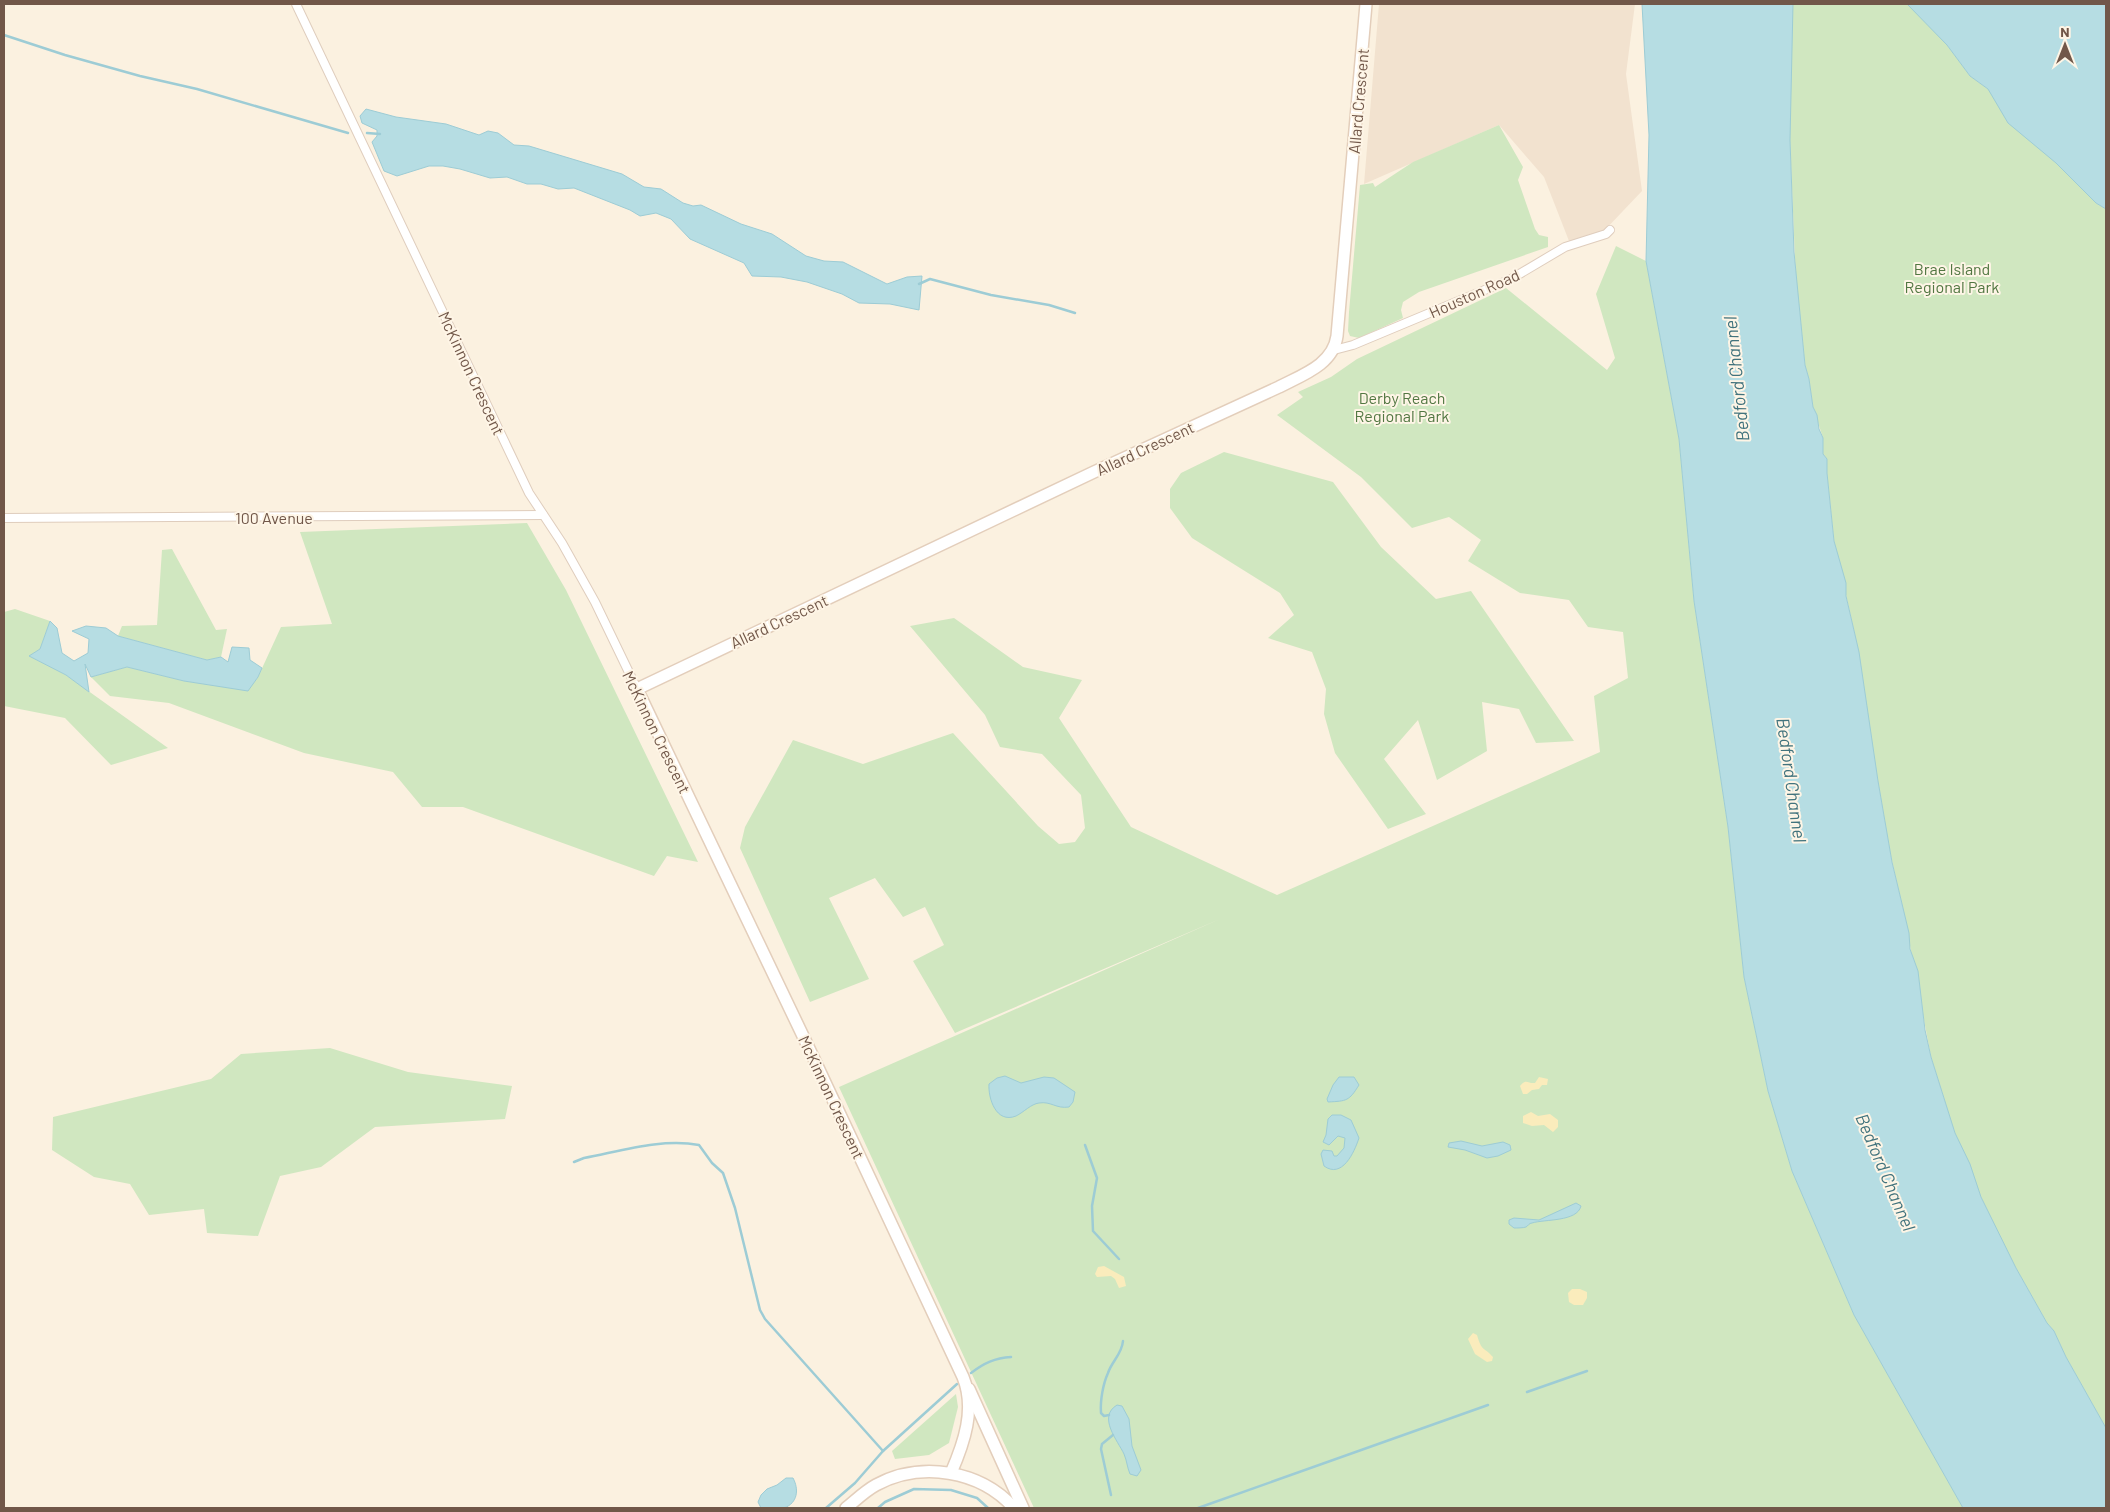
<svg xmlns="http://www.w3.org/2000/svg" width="2110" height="1512" font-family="Barlow,sans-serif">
  <rect width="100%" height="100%" fill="#fbf1e0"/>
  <polygon fill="#f2e2cf" points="1379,4 1635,4 1626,74 1642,191 1603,232 1569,241 1544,177 1499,125 1364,184"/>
  <g fill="#d0e7c0">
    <polygon points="1792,4 1910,4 1947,45 1970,76 1988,89 2056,163 2096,203 2106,209 2106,1428 2066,1357 2054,1331 2047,1323 2011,1259 1981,1197 1954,1131 1931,1057 1904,914 1890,852 1853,636 1855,635 1834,541 1827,473 1827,459 1823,454 1823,438 1813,407 1809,379 1805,365 1796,282 1789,117"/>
    <polygon points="1499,125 1523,167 1518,180 1535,229 1539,235 1548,237 1548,247 1419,292 1403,302 1401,310 1403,318 1359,338 1350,336 1348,331 1349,312 1360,185 1373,183 1375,187 1413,162"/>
    <polygon points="1616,246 1646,261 1679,439 1694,601 1728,827 1744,977 1768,1091 1792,1171 1854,1315 1963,1508 1034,1508 839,1087 1220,919 955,1033 913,961 944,945 925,907 903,917 875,878 829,898 869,979 810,1002 740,848 745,827 793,740 863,764 953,733 1038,826 1059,844 1075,842 1085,828 1081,795 1042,754 1000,747 985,715 910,626 954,618 1023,667 1082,680 1059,718 1131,827 1277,895 1600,752 1594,696 1628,678 1623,632 1588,627 1569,600 1520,593 1468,561 1481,540 1449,517 1412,528 1361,477 1277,415 1303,397 1298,392 1331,377 1357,359 1506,288 1607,370 1615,358 1596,294"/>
    <polygon points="1224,452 1333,482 1381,547 1436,599 1471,591 1574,741 1536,743 1519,709 1482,702 1487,751 1437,780 1418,720 1384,759 1426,814 1388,829 1335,753 1324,714 1326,689 1312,652 1268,638 1294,615 1280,593 1192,538 1170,508 1170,489 1181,473"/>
    <polygon points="527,523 566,590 698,862 667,856 654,876 463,807 422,807 393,772 304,753 169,703 110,696 91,677 127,667 184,681 248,690 258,677 281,627 332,624 300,532"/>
    <polygon points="172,549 216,630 227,629 221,657 207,660 118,636 122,626 157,625 162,550"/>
    <polygon points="15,609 50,621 40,649 30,656 66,675 168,748 111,765 65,718 4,706 4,612"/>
    <polygon points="330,1048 408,1072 512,1086 505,1119 375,1127 321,1167 280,1176 258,1236 207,1233 204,1209 149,1215 130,1184 94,1177 52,1150 53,1117 211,1079 241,1054"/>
    <polygon points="956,1394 958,1407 949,1443 929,1455 895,1459 892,1451"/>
  </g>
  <g fill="#faecbc">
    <path d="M1539,1077L1548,1079L1547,1085H1542L1539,1089L1532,1090L1527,1094H1523L1520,1086C1526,1078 1528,1084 1535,1083Z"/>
    <polygon points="1531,1112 1538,1116 1550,1114 1558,1120 1558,1127 1553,1132 1544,1125 1532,1126 1523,1123 1523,1116"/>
    <polygon points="1104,1266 1124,1277 1126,1286 1119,1288 1115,1279 1111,1276 1097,1277 1095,1274 1098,1267"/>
    <polygon points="1572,1289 1580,1289 1587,1292 1587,1298 1583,1305 1574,1305 1569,1302 1568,1293"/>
    <path d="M1473,1333L1477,1335C1482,1352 1483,1346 1493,1357L1492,1361L1487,1362L1475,1354L1468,1339Z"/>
  </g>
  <g fill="#b6dde3" stroke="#9dccd5">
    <polygon points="1642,4 1793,4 1790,140 1794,252 1805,365 1809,379 1813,407 1817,415 1819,429 1823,438 1823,454 1827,459 1827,473 1834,541 1846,583 1846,596 1859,652 1878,781 1892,862 1909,933 1910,949 1918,971 1925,1030 1931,1057 1955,1133 1970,1164 1981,1197 2016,1268 2047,1323 2054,1331 2066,1357 2106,1428 2106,1508 1963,1508 1854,1315 1792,1171 1768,1091 1744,977 1728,827 1694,601 1679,439 1646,261 1649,135"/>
    <polygon points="1907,4 2106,4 2106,209 2096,203 2056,163 2008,123 1988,89 1970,76 1947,45"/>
    <polygon points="366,109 396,117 446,124 479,135 488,131 498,133 514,145 529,146 622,174 644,187 661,189 683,203 693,206 701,205 741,224 772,234 806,256 824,261 843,262 887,284 907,277 922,276 919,310 890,304 859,303 842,294 807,282 781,277 752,276 744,263 690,239 671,219 656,213 640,216 630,210 574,188 558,189 541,184 527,184 507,177 490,178 460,169 443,166 429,166 397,176 384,171 372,142 377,136 377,130 362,123 360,116"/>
    <polygon points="50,621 57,628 62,653 74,661 88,653 89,639 72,631 86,626 106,628 118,636 207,660 221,657 228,662 232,647 249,648 250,660 262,668 258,677 248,691 184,681 127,667 91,677 85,664 89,692 66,675 29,656 40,649"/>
    <path d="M1005,1076L1021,1083L1044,1077L1054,1078L1075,1092L1073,1102L1069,1107C1056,1109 1051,1101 1039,1103C1031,1104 1024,1112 1016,1116C996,1124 988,1098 989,1084L997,1078Z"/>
    <path d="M1339,1077H1354L1359,1085C1349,1101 1347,1101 1328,1102L1327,1099L1333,1085Z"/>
    <path d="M1332,1115H1341L1351,1120L1359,1138C1354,1153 1342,1179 1324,1166L1321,1154L1323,1150L1332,1151L1334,1156H1337L1344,1148L1345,1138L1338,1136L1329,1145L1323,1142L1326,1135L1328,1119Z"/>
    <polygon points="1461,1141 1482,1146 1503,1142 1510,1145 1511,1150 1498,1156 1487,1158 1465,1150 1448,1147 1449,1143"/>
    <path d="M1576,1203L1581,1206C1577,1222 1545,1219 1532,1223C1529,1223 1528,1226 1526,1227C1523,1228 1517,1228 1514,1228L1509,1224V1220L1514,1218L1539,1220Z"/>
    <path d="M1117,1405L1122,1406L1129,1419L1132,1446L1141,1470L1137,1476L1130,1474C1127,1467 1127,1461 1124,1454C1118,1441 1097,1417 1117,1405Z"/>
    <path d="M786,1478H793C799,1489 798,1503 784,1508C778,1510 768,1508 761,1508L758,1502L761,1495L767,1489L777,1485Z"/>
  </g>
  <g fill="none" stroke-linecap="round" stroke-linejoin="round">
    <g stroke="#9dccd5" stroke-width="2.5">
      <polyline points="4,35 65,55 140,76 197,89 348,133"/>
      <polyline points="367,133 380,134"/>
      <polyline points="919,284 930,279 991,295 1049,305 1075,313"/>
      <polyline points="1085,1145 1097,1178 1092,1206 1093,1231 1119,1259"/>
      <path d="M574,1162L584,1158C621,1151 662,1138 699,1145L712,1163L723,1173L735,1208L760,1310L765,1319L883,1451"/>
      <path d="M971,1373C984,1363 995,1358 1011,1357"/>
      <polyline points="1527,1392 1587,1371"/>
      <path d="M1109,1415L1104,1416L1101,1413C1100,1401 1103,1384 1108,1373C1112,1361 1122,1354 1123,1341"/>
      <polyline points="1111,1495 1101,1449 1102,1444 1113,1435"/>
      <polyline points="826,1508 855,1483 883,1451 957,1384"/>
      <polyline points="878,1508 885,1502 914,1489 951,1490 977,1498 988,1508"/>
      <polyline points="1198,1508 1488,1405"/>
    </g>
    <g stroke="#dfcdbd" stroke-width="10">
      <g id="street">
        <polyline points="296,4 529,493 562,543 595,602 637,689"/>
        <polyline points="1334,350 1353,345 1511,279 1565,247 1606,234 1610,230"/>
        <polyline points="4,518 543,515"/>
      </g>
    </g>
    <g stroke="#e3cebb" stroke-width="14">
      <g id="secondary">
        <polyline points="969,1389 1023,1508"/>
        <path d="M951,1473C964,1443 976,1409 963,1377L814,1059L637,689L1094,472L1279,387C1302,375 1333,365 1337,336L1366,4"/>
        <path d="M846,1508C856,1500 865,1491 876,1485C921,1461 980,1470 1014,1508"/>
      </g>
    </g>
    <use href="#street" stroke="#fff" stroke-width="8"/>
    <use href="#secondary" stroke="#fff" stroke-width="11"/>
  </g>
  <g text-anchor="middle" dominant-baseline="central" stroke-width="4" stroke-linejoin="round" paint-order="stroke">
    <g font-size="16" fill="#715749" stroke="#fef5e6">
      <text transform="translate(1358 101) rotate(-85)">Allard Crescent</text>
      <text transform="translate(1474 293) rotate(-24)">Houston Road</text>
      <text transform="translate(472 373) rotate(65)">McKinnon Crescent</text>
      <text transform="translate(1145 448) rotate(-25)">Allard Crescent</text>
      <text x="274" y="517">100 Avenue</text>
      <text transform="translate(779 621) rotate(-25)">Allard Crescent</text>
      <text transform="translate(657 732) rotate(64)">McKinnon Crescent</text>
      <text transform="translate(832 1097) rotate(65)">McKinnon Crescent</text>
    </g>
    <g font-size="16" fill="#527742" stroke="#fef5e6">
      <text x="1952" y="268">Brae Island<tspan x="1952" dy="18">Regional Park</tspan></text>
      <text x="1402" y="397">Derby Reach<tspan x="1402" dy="18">Regional Park</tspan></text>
    </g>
    <g font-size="18" font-style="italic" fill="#41737d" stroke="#fef5e6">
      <text transform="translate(1736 379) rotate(-96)">Bedford Channel</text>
      <text transform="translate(1792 780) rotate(82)">Bedford Channel</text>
      <text transform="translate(1886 1172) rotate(67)">Bedford Channel</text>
    </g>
  </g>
  <rect width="2110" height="1512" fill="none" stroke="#715749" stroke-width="10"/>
  <g transform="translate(2065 45)" stroke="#fef5e6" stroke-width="4" paint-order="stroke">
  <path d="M0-4L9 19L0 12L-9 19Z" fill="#715749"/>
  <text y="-8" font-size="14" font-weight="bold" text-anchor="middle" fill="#715749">N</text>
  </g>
</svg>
